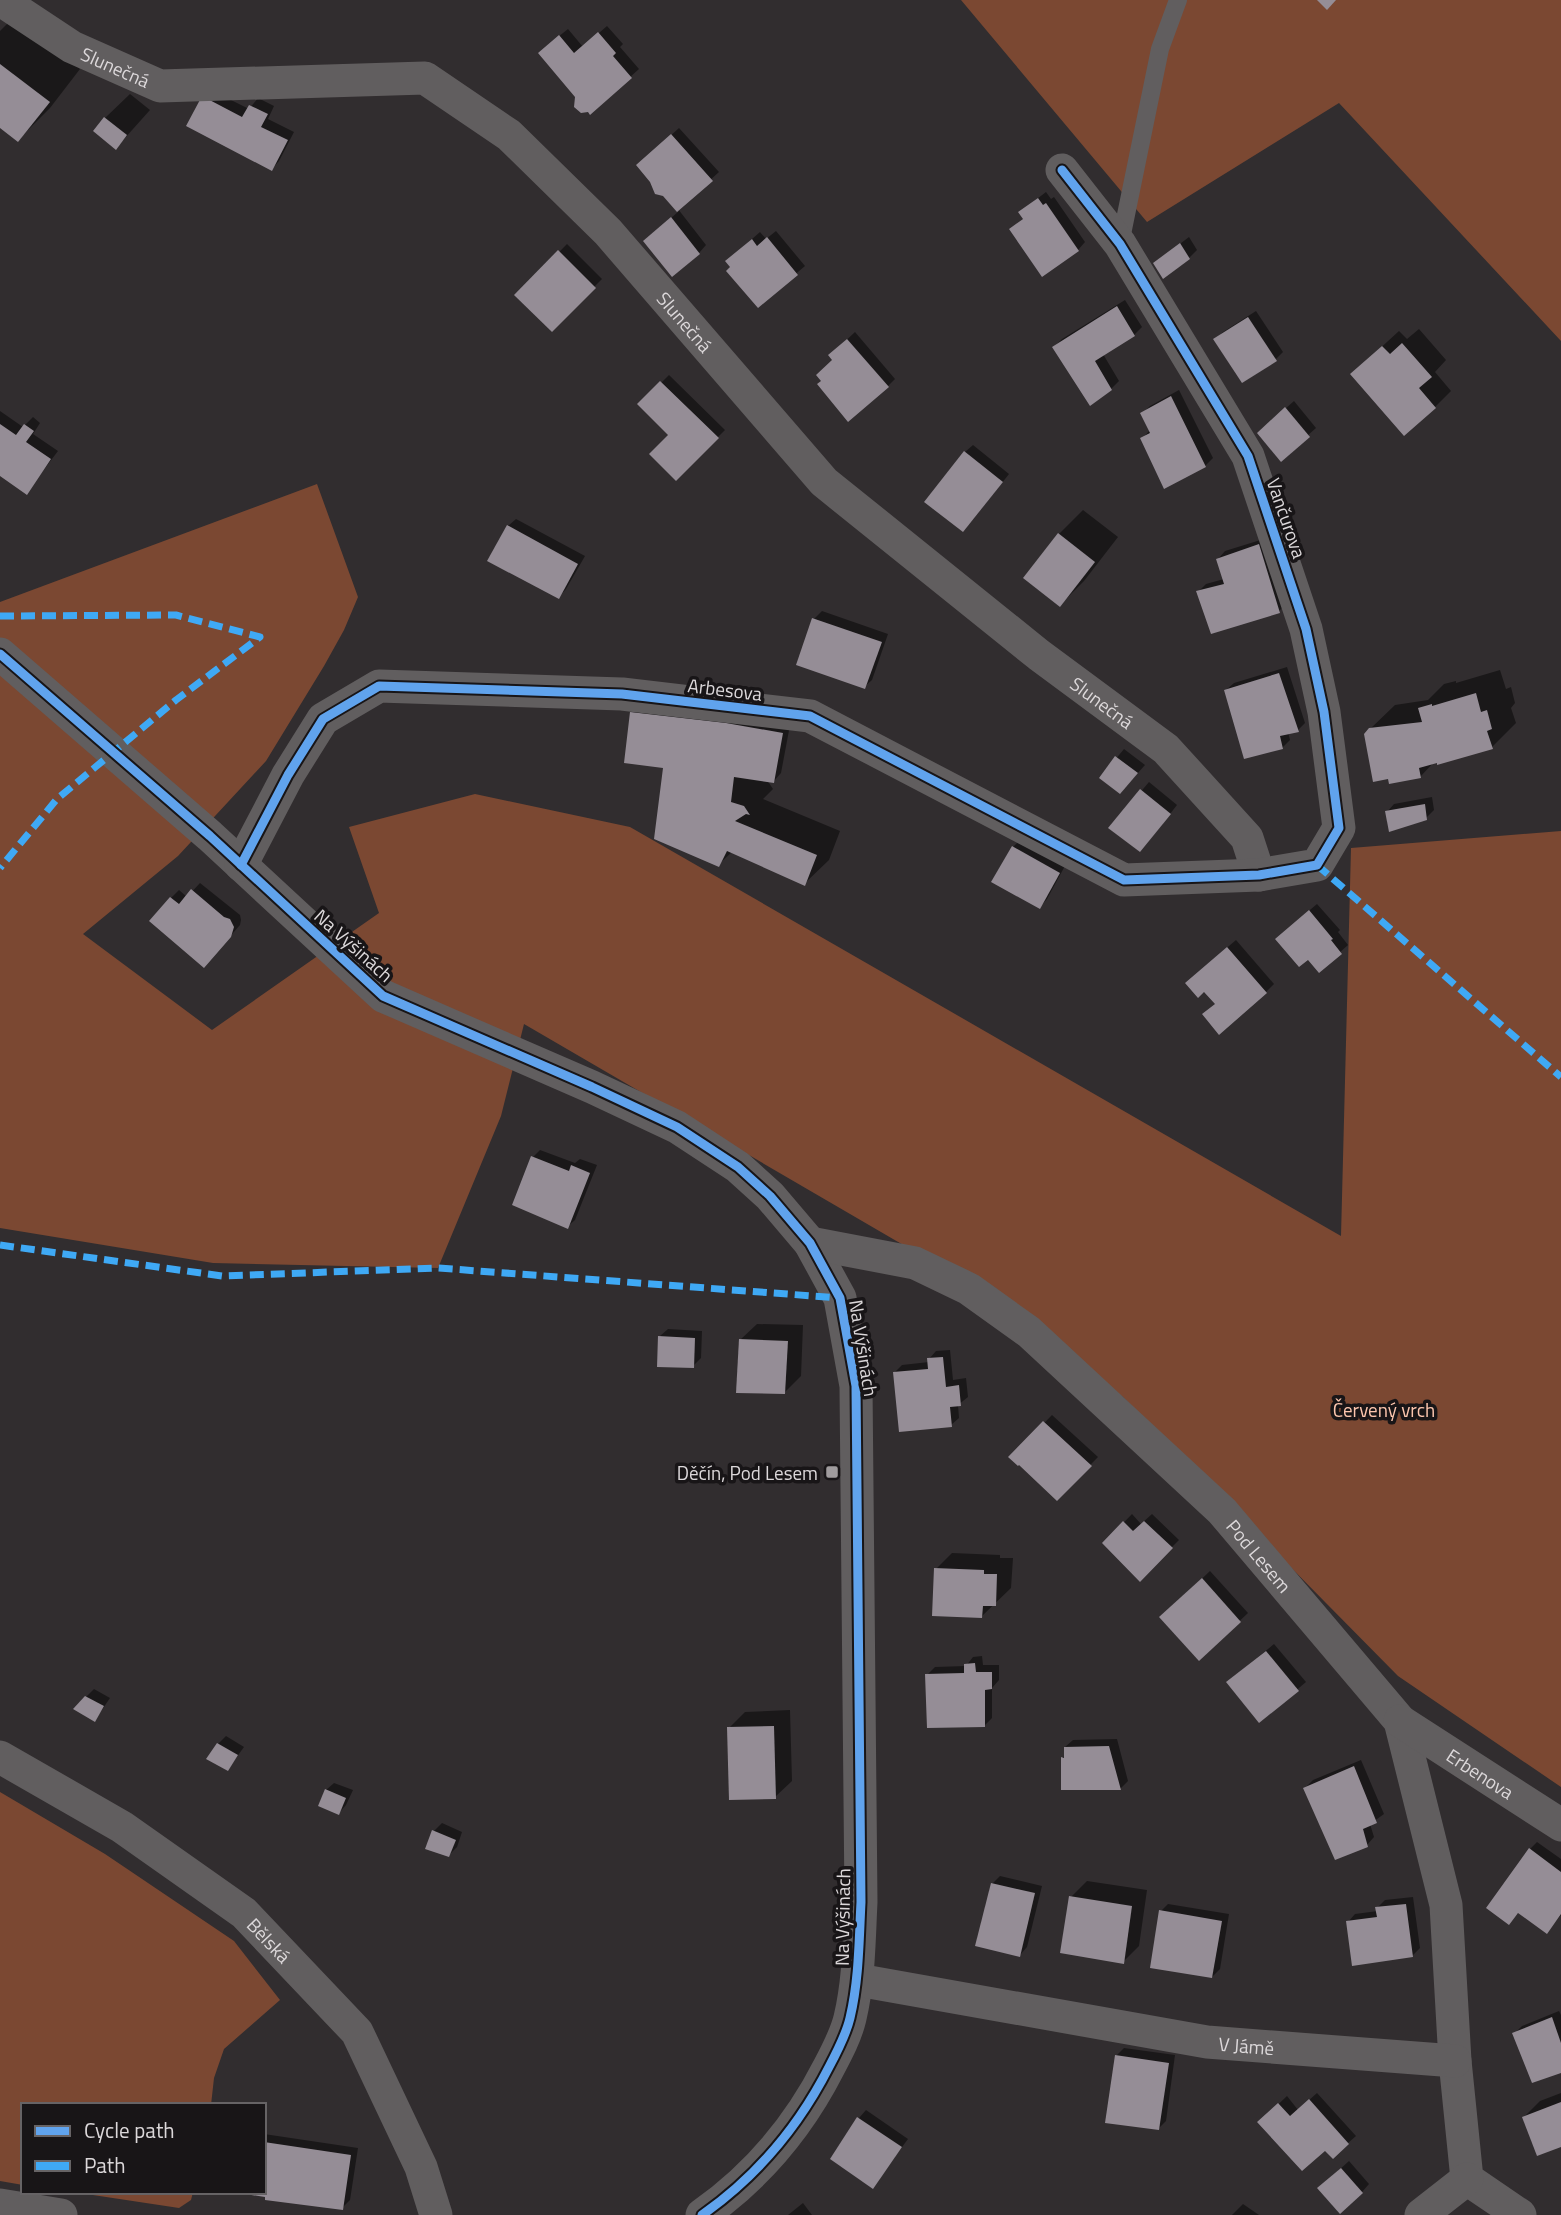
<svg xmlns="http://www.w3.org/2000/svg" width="1561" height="2215" font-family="'Titillium Web',sans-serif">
  <rect width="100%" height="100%" fill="#312d2f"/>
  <g fill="#7b4832">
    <polygon points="961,0 1561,0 1561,341 1339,103 1147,222"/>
    <polygon points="317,484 358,597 344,630 324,666 266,761 178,856 83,934 212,1030 379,913 349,827 475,794 630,827 1341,1236 1351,848 1561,831 1561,1787 1398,1676 1123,1397 972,1285 524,1024 501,1116 438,1268 213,1263 0,1228 0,602"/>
    <polygon points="0,1792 105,1854 234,1941 280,2000 224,2049 214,2078 211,2105 23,2105 23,2185 0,2181"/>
    <polygon points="73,2192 193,2192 191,2200 179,2208"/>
  </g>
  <g fill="#0007">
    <polygon points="13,18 80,69 50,108 18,140 0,127 0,31"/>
    <polygon points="607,26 623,44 620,47 639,69 591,112 577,97 548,45 568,29 583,47"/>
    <polygon points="211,90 249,109 258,98 274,106 268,119 294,132 279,161 272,169 188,126"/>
    <polygon points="130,94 150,110 116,148 105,118"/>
    <polygon points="679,128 719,172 678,209 706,245 699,253 653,234 679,211 664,194 646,158"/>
    <polygon points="1046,192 1051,199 1054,197 1085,242 1078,250 1011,229 1024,218 1020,212"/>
    <polygon points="776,231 805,266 758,306 732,267 735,254 760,232 766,239"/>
    <polygon points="1189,237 1197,250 1189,258 1155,263"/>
    <polygon points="567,244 602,279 552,329 517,295"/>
    <polygon points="1125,300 1142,327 1134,335 1103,354 1119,381 1111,389 1054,347 1062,339"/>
    <polygon points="1256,311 1283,352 1276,359 1215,340 1223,332"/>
    <polygon points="1419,329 1446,360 1435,372 1451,391 1435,407 1352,374 1399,331 1407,339"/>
    <polygon points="855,332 895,379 888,386 834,360 838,348"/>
    <polygon points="669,375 725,430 676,479 671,435 640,404"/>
    <polygon points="1179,390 1213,458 1205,466 1142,439 1150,430 1142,414 1150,406"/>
    <polygon points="1294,401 1316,428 1281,459 1267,425"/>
    <polygon points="0,411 23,427 33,417 40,423 33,434 58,451 27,492 0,474"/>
    <polygon points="973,445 1009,474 971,522 965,452"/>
    <polygon points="1083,510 1118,537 1084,581 1060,605 1025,578 1059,534"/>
    <polygon points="516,519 585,556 566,589 559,597 508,526"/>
    <polygon points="1267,538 1286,604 1279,611 1198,592 1206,584 1224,579 1218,559 1225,551"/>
    <polygon points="822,611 888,634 872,680 864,687 798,664 814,619"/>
    <polygon points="1287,667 1305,723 1298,730 1288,732 1290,740 1282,748 1226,690 1234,683"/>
    <polygon points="1500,670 1506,689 1511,687 1515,703 1511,708 1516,723 1492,747 1435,761 1420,777 1370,729 1395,705 1428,700 1444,684 1456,681 1456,683"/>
    <polygon points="640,705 790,725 781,773 774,781 767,780 773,789 763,799 840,831 829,860 804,884 732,852 719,864 632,713"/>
    <polygon points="1124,749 1145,765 1128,784 1101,777"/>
    <polygon points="1149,782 1177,805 1148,842 1111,827"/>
    <polygon points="1432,797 1434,810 1426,818 1387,812 1394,804"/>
    <polygon points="1021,839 1066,864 1047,899 1040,907 994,882 1013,847"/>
    <polygon points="200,883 240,915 241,920 240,925 211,958 171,898 179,890 187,897"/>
    <polygon points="1317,904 1340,930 1338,932 1348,945 1320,970 1285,931"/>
    <polygon points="1236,940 1274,984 1266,992 1216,1003 1195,975"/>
    <polygon points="540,1150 575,1163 580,1159 597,1165 575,1220 567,1227 533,1157"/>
    <polygon points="757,1324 803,1325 801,1376 785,1392 740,1340"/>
    <polygon points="668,1329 702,1331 701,1358 693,1366 660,1336"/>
    <polygon points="950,1350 953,1380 966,1378 968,1397 958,1405 959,1418 951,1425 895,1372 902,1365 929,1362 929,1359 936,1351"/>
    <polygon points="1052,1415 1098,1457 1057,1499 1011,1457"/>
    <polygon points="1132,1514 1141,1524 1152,1514 1179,1540 1140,1579 1104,1543"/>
    <polygon points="952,1553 1000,1555 1000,1558 1013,1558 1011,1588 982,1616 936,1569"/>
    <polygon points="1210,1571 1248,1613 1199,1659 1169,1610"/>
    <polygon points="1274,1644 1306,1682 1260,1721 1236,1675"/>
    <polygon points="982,1656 983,1665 999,1665 999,1680 992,1688 992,1718 985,1725 927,1675 935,1667 966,1666 973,1657"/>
    <polygon points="94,1689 110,1698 95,1720 86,1697"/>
    <polygon points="790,1710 792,1781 775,1797 729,1728 745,1712"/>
    <polygon points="226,1736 244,1747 228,1769 218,1744"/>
    <polygon points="1117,1739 1128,1781 1121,1788 1063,1788 1063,1758 1065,1755 1065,1747 1073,1740"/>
    <polygon points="1361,1760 1384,1814 1370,1824 1374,1837 1367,1845 1305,1788 1313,1780"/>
    <polygon points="334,1783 353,1790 346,1805 339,1813 326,1790"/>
    <polygon points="442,1823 462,1832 457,1847 449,1855 434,1831"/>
    <polygon points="1537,1842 1561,1859 1561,1915 1547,1932 1519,1912 1509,1922 1530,1849"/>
    <polygon points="1000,1876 1042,1886 1027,1947 1020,1955 992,1884"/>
    <polygon points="1087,1881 1147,1890 1139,1946 1123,1962 1071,1897"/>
    <polygon points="1413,1897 1420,1948 1413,1955 1348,1922 1355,1914 1378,1911 1377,1908 1385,1900"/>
    <polygon points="1168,1904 1229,1914 1220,1969 1212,1977 1161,1911"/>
    <polygon points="1559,2011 1561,2015 1561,2071 1514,2034 1522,2026"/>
    <polygon points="1124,2048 1175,2055 1166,2121 1158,2129 1116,2056"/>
    <polygon points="1317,2093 1356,2136 1348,2143 1325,2148 1260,2122 1287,2096 1298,2110"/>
    <polygon points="1561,2093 1561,2145 1524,2117 1540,2101"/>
    <polygon points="866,2110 908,2139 873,2186 832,2158 859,2118"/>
    <polygon points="264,2134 358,2148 350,2200 342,2208 246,2192 264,2192"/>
    <polygon points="1349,2161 1369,2184 1362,2192 1327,2181"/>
    <polygon points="803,2203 812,2215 788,2215"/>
    <polygon points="1243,2204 1259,2215 1232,2215"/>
  </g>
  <g fill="#958d96">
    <polygon points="1317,0 1336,0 1327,10"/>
    <polygon points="598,32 616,53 613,56 632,78 590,115 588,112 581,113 574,107 575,97 538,53 559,35 574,53"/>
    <polygon points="0,64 50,102 18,142 0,128"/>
    <polygon points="202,96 242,117 249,105 268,114 261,127 288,140 272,171 186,126"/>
    <polygon points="104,117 127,135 116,150 93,131"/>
    <polygon points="671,134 713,181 677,212 663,196 655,194 650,182 636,165"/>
    <polygon points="1038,198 1043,205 1046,203 1079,251 1042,277 1009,229 1023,219 1018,212"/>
    <polygon points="671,217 700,254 672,277 643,241"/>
    <polygon points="767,237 798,275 758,308 726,271 730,267 725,261 752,239 757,246"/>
    <polygon points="1180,243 1190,259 1163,279 1153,263"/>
    <polygon points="558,250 596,288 552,332 514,295"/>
    <polygon points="1117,306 1135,336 1095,361 1112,390 1090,406 1052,347"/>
    <polygon points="1248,317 1277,361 1242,383 1213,339"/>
    <polygon points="847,339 889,387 848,422 817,384 821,381 816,375 832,360 828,355"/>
    <polygon points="1402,343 1432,377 1419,388 1436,408 1404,436 1350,374 1382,346 1390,354"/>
    <polygon points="660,381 719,438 676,481 649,454 668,435 637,404"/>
    <polygon points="1171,396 1206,467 1164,489 1140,438 1150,433 1140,413"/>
    <polygon points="1285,407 1310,437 1281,462 1257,433"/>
    <polygon points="0,424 16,435 24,424 34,431 26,442 51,459 27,495 0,476"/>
    <polygon points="964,451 1003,482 963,532 924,502"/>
    <polygon points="507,525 578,564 559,599 487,561"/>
    <polygon points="1058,533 1095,562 1060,607 1023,578"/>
    <polygon points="1259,544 1280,613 1211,634 1196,591 1224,584 1216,559"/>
    <polygon points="812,618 882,642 865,689 796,665"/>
    <polygon points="1279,673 1299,732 1280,736 1283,749 1244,759 1224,690"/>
    <polygon points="1476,693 1481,712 1487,710 1492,729 1487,731 1493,749 1437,765 1437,763 1419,768 1421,778 1389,784 1388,779 1373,782 1364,734 1369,728 1422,722 1418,708 1432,704 1432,706"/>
    <polygon points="630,712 726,723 783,733 774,783 734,777 731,802 744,806 750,815 746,814 735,821 817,855 805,886 727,851 719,867 654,839 663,768 624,763"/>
    <polygon points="1115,756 1138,773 1120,794 1099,778"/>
    <polygon points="1140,789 1171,814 1140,852 1108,828"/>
    <polygon points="1425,804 1427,820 1389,832 1385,811"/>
    <polygon points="1012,846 1060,873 1040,909 991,882"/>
    <polygon points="191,889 224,917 230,919 234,927 231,937 204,968 149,921 170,897 179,904"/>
    <polygon points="1309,910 1333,939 1331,940 1342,954 1319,973 1308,960 1299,967 1275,939"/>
    <polygon points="1227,947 1267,993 1219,1035 1202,1014 1215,1004 1204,992 1198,998 1185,983"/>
    <polygon points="531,1156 569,1171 571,1165 590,1173 568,1229 512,1205"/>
    <polygon points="658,1336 695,1338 694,1368 657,1367"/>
    <polygon points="739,1339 788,1341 785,1394 736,1393"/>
    <polygon points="943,1357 946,1387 959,1385 961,1406 950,1407 952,1427 899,1432 893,1372 928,1369 927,1358"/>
    <polygon points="1043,1421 1092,1466 1057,1501 1019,1465 1018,1466 1008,1457"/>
    <polygon points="1123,1521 1133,1531 1144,1521 1173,1548 1140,1582 1102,1543"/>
    <polygon points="934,1568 984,1570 984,1574 997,1574 996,1606 983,1606 982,1618 932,1616"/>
    <polygon points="1202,1578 1241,1622 1199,1661 1159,1617"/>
    <polygon points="1266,1651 1299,1691 1259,1723 1226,1682"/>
    <polygon points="975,1663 976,1672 992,1672 992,1689 985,1690 985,1727 927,1728 925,1674 964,1673 964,1664"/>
    <polygon points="85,1696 104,1706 95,1722 73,1709"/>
    <polygon points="774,1726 776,1799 729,1800 727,1727"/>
    <polygon points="217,1743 238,1755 228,1771 206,1759"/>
    <polygon points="1109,1746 1121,1790 1061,1790 1061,1757 1064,1758 1064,1747"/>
    <polygon points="1354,1766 1377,1823 1363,1829 1368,1847 1335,1860 1303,1788"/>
    <polygon points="325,1789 346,1798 339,1815 318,1806"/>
    <polygon points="432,1830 456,1840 449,1857 425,1849"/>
    <polygon points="1529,1848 1561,1872 1561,1914 1547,1934 1518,1913 1509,1925 1486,1908"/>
    <polygon points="991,1883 1035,1893 1020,1957 975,1946"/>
    <polygon points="1069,1896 1132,1906 1124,1964 1060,1953"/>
    <polygon points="1406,1904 1413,1957 1352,1966 1346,1921 1377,1917 1375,1907"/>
    <polygon points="1159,1910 1222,1921 1212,1978 1150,1968"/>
    <polygon points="1552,2017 1561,2043 1561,2073 1532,2083 1512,2033"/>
    <polygon points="1115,2055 1169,2063 1159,2130 1105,2123"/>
    <polygon points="1309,2099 1349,2144 1333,2159 1325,2151 1302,2171 1257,2122 1278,2103 1290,2116"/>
    <polygon points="1561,2102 1561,2147 1537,2156 1522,2117"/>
    <polygon points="857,2117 902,2147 873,2189 830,2159"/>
    <polygon points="264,2142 351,2155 343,2210 265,2200 265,2197 245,2194 264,2192"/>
    <polygon points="1341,2168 1363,2193 1340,2214 1317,2188"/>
  </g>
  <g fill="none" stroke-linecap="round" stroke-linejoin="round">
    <polyline stroke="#615e5f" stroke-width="18" points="1120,244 1160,49 1178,0"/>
    <g stroke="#615e5f" stroke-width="33">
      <path id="s1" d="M1,0L72,47L160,86L425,78L509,135L608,232L824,482L1039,655L1166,749L1247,838L1259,875"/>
      <path d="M0,654L210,836L383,996L592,1087L677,1127L738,1167L770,1196L810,1243L840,1298L856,1386L861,1902C859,1941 859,1980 850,2018C846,2035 837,2052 829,2067C799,2126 756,2177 702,2215"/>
      <polyline points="241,865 288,775 323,719 379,686 622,694 810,716 1124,880 1259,875 1317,865 1339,828 1324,712 1306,629 1248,456 1120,244 1062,170"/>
      <path id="s2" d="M810,1243L915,1263L969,1289L1029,1332L1222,1511L1400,1721L1446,1905L1455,2061L1467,2179L1520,2215"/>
      <path id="s3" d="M1400,1721L1561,1825"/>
      <path id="s4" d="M0,1757L122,1827L244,1913L357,2032L421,2167L436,2215"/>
      <path id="s5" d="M858,1980L1207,2042L1455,2061"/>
      <polyline points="0,2205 61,2215"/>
      <polyline points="1421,2215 1467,2179"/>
    </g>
    <g stroke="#3fa9f5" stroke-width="7" stroke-dasharray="14 7" stroke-linecap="butt">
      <polyline points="0,616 176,615 260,637 176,700 57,799 0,868"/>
      <polyline points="1317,865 1561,1077"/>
      <polyline points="0,1245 222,1276 438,1268 840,1298"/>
    </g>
    <g stroke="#181517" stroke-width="13">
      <g id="cycleway">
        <path d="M0,654L210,836L383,996L592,1087L677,1127L738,1167L770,1196L810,1243L840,1298L856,1386L861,1902C859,1941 859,1980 850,2018C846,2035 837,2052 829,2067C799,2126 756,2177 702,2215"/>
        <polyline points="241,865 288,775 323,719 379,686 622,694 810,716 1124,880 1259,875 1317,865 1339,828 1324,712 1306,629 1248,456 1120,244 1062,170"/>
      </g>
    </g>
    <use href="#cycleway" stroke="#60a3ed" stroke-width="9"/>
  </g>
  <rect fill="#a09c9e" stroke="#181517" stroke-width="2.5" x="825" y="1465" width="14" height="14" rx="3.5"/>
  <g text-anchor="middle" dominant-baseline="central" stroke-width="7" stroke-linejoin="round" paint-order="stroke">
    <g font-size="19" fill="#dcd8da" stroke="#181517">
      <text stroke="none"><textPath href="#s1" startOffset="133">Slunečná</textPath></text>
      <text stroke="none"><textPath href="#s1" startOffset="805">Slunečná</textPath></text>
      <text transform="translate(1287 518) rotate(71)">Vančurova</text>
      <text transform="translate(725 689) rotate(7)">Arbesova</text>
      <text stroke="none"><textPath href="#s1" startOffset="1372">Slunečná</textPath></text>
      <text transform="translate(354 945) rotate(42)">Na Výšinách</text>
      <text transform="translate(864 1348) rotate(81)">Na Výšinách</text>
      <text stroke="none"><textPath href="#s2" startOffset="562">Pod Lesem</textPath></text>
      <text stroke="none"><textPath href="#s3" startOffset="96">Erbenova</textPath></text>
      <text transform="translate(842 1917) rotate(-89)">Na Výšinách</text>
      <text stroke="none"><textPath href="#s4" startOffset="327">Bělská</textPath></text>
      <text stroke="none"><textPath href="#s5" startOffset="394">V Jámě</textPath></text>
    </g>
    <g font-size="19" fill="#fdc6ae" stroke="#181517">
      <text x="1384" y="1409">Červený vrch</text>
    </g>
    <g font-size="19" fill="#dcd8da" stroke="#181517" text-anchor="end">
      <text x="818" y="1472">Děčín, Pod Lesem</text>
    </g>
  </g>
  <rect x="21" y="2103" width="245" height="91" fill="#181517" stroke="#666365" stroke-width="2"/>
  <rect x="35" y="2126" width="35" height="10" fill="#60a3ed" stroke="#666365" stroke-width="2"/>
  <text x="84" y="2138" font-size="21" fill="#dcd8da">Cycle path</text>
  <rect x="35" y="2161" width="35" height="10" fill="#3fa9f5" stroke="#666365" stroke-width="2"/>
  <text x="84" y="2173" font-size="21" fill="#dcd8da">Path</text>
</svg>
